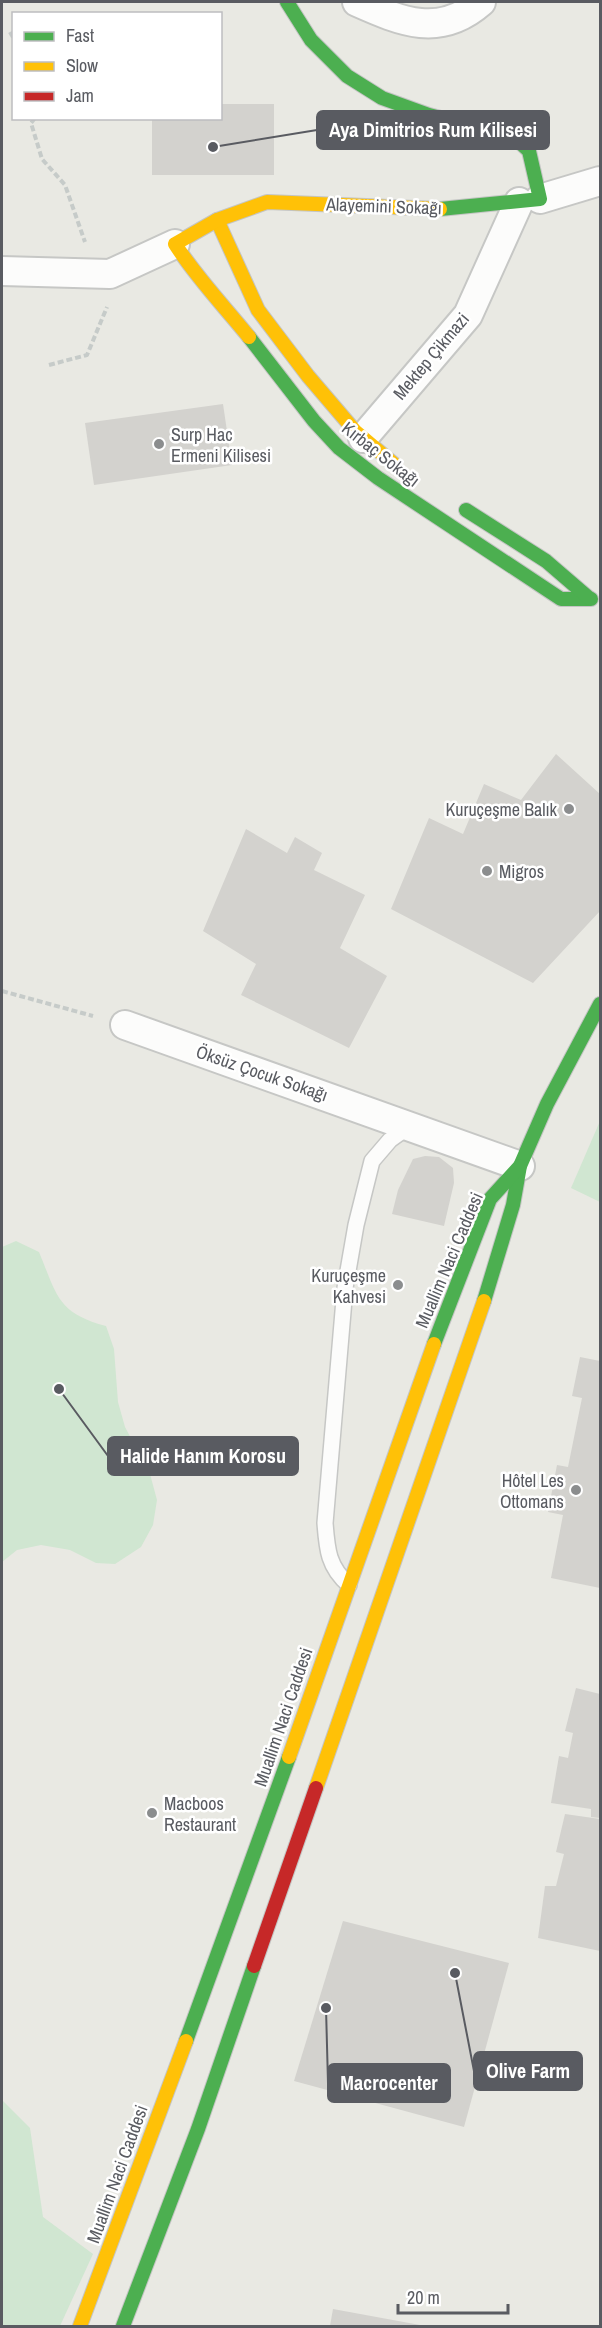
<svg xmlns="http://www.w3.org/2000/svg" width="602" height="2328" font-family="'Archivo Narrow',sans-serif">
  <rect width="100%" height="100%" fill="#e9e9e3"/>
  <g fill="#d0e6d1">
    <polygon points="600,1121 600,1202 571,1188"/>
    <path d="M16,1241L39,1252C57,1295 57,1313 106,1326L114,1349L118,1402L125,1427L150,1474L157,1500L153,1525L141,1547L115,1564L96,1563L70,1550L41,1545L17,1550L2,1562V1247Z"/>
    <polygon points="2,2100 30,2128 43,2217 93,2254 60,2326 2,2326"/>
  </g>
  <g fill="#d3d2ce">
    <polygon points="220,104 274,104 274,175 152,175 152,118 220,118"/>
    <polygon points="223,404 232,465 94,485 85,423"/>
    <polygon points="556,754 600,794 600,911 533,983 391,909 429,818 463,834 484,784 521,800"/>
    <polygon points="246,829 287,853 295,837 322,853 314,870 365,895 340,948 387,976 349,1048 241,995 256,964 203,931"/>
    <polygon points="425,1156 439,1157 453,1168 454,1183 444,1226 392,1214 398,1190 413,1159"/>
    <polygon points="580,1357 600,1361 600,1588 551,1578 563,1515 548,1512 557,1465 568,1467 582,1398 572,1396"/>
    <polygon points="576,1688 600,1694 600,1818 591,1817 591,1809 551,1803 559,1756 568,1758 573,1733 565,1731"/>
    <polygon points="565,1814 600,1819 600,1951 538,1938 545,1886 556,1886 564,1854 556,1852"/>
    <polygon points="343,1921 509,1963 464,2127 294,2081"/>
    <polygon points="333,2309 420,2325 420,2326 330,2326"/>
  </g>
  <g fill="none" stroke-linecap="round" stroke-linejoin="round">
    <g stroke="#c6c7c5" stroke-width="18">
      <path id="lane" d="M349,1585C328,1567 327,1549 325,1523L345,1288L356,1225L372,1161L390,1140L411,1125"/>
    </g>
    <g stroke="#c6c7c5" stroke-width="32">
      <g id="street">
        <path d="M357,2C402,22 440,38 481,2"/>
        <polyline points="540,199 600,181"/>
        <polyline points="2,271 110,274 175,244"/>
        <polyline points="363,438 468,315 519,202"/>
        <polyline points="125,1025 520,1166"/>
      </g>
    </g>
    <g stroke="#c4c5c4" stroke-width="16">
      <g id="fast">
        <polyline points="287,2 311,40 347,76 382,98 429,115 514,137 529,151 540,199 440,209"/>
        <polyline points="249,337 314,421 339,448 378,478 561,599 591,599"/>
        <polyline points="466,510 546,561 589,598"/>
        <polyline points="484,1301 513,1205 520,1166 547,1104 600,1004"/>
        <polyline points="434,1344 490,1199 520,1166"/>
        <polyline points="186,2041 289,1757"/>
        <polyline points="123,2326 198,2129 254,1966"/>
      </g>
    </g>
    <g stroke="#c4c5c4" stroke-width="16">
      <g id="slow">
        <polyline points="217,220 258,310 308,376 355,431 394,464"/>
        <path d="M249,337C224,306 196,277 175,244L217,220L267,202L440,209"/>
        <polyline points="289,1757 434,1344"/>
        <polyline points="316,1788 484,1301"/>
        <polyline points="80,2326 186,2041"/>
      </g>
    </g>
    <g stroke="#c4c5c4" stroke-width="16">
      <polyline id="jam" points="254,1966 316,1788"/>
    </g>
    <g stroke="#c6cbc9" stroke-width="4" stroke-dasharray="6 3" stroke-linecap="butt">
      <polyline points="10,32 14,39"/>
      <polyline points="35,118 31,123 42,159 65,185 85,242"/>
      <polyline points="49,365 87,355 107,307"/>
      <polyline points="2,991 93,1016"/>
    </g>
    <use href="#lane" stroke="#fcfcfb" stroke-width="15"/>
    <use href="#street" stroke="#fcfcfb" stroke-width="28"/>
    <use href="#fast" stroke="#4caf50" stroke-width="14"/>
    <use href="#slow" stroke="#ffc107" stroke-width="14"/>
    <use href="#jam" stroke="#c62828" stroke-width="14"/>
  </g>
  <g fill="#8b8d8e" stroke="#fff" stroke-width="2">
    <circle cx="159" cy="444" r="6"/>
    <circle cx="569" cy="809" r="6"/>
    <circle cx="487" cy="871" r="6"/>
    <circle cx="398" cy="1285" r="6"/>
    <circle cx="576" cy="1490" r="6"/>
    <circle cx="152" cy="1813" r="6"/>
  </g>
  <g text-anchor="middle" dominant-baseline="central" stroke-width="5" stroke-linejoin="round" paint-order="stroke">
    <g font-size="18" fill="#595b61" stroke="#fff">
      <text transform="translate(384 206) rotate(2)">Alayemini Sokağı</text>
      <text transform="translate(431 356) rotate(-50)">Mektep Çikmazi</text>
      <text transform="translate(381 454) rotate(38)">Kırbaç Sokağı</text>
      <text transform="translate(262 1073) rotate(19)">Öksüz Çocuk Sokağı</text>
      <text transform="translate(449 1260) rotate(-67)">Muallim Naci Caddesi</text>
      <text transform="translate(283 1717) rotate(-71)">Muallim Naci Caddesi</text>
      <text transform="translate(117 2174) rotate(-70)">Muallim Naci Caddesi</text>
    </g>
    <g font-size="18" fill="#595b61" stroke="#fff" text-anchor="start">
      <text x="171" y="434">Surp Hac<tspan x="171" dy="21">Ermeni Kilisesi</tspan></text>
      <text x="557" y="809" text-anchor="end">Kuruçeşme Balık</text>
      <text x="499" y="871">Migros</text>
      <text x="386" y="1275" text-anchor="end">Kuruçeşme<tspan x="386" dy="21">Kahvesi</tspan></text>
      <text x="564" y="1480" text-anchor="end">Hôtel Les<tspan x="564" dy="21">Ottomans</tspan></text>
      <text x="164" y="1803">Macboos<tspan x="164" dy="21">Restaurant</tspan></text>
    </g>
  </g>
  <path fill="none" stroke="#595b61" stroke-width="2" d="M213 147L317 130M59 1389L108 1456M455 1973L474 2071M326 2008L328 2083"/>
  <g fill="#595b61" stroke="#fff" stroke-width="2">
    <circle cx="213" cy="147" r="6"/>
    <circle cx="59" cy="1389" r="6"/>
    <circle cx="455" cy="1973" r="6"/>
    <circle cx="326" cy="2008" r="6"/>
  </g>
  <g fill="#595b61" stroke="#595b61" stroke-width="2">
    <rect x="317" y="111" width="232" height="38" rx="6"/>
    <rect x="108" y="1437" width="190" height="38" rx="6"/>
    <rect x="474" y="2052" width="108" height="38" rx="6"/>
    <rect x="328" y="2064" width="122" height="38" rx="6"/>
  </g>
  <g font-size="20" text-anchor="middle" font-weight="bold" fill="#fff">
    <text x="433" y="137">Aya Dimitrios Rum Kilisesi</text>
    <text x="203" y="1463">Halide Hanım Korosu</text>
    <text x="528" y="2078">Olive Farm</text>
    <text x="389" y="2090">Macrocenter</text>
  </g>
  <rect width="602" height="2328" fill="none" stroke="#595b61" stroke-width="6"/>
  <rect x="12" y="12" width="210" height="108" fill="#ffffff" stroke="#bdbdc0" stroke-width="1.5"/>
  <rect x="24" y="32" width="30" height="9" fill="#4caf50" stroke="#bdbdc0" stroke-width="1.5"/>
  <text x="66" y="42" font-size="18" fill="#595b61">Fast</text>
  <rect x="24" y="62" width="30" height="9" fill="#ffc107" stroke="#bdbdc0" stroke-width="1.5"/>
  <text x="66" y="72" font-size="18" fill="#595b61">Slow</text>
  <rect x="24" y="92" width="30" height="9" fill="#c62828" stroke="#bdbdc0" stroke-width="1.5"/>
  <text x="66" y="102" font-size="18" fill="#595b61">Jam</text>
  <path d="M398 2304v9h110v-9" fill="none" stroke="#595b61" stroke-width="3"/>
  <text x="407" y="2304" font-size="18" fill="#595b61" stroke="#ffffff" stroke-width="4.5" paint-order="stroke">20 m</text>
</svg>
